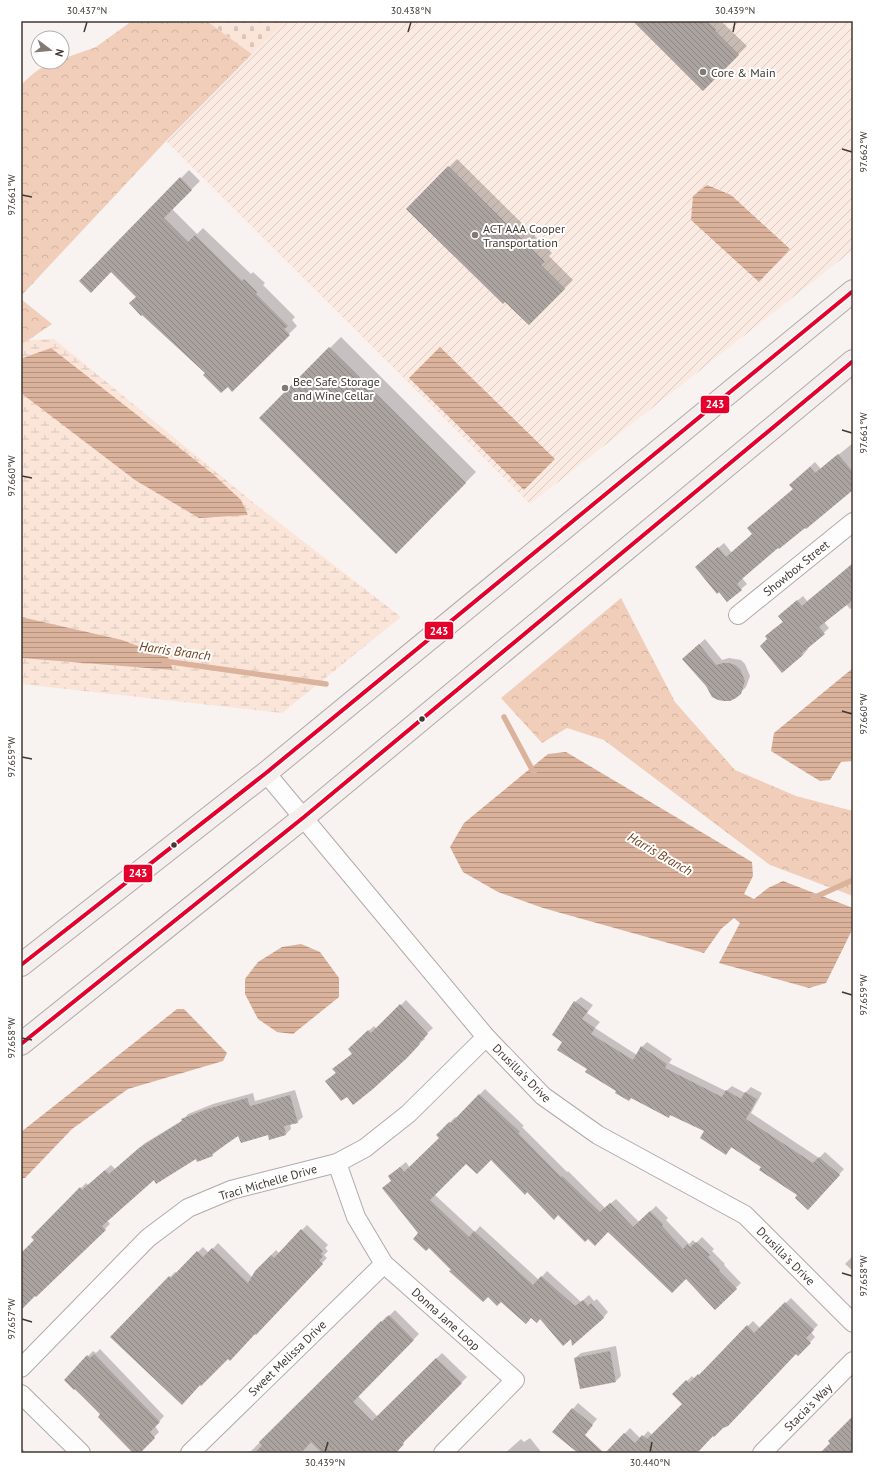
<svg xmlns="http://www.w3.org/2000/svg" width="874" height="1474" font-family="'PT Sans',sans-serif">
  <defs>
    <pattern id="industrial-furrows" width="10" height="10" patternUnits="userSpaceOnUse"><rect width="10" height="10" fill="#fbeae2"/><path d="M-1 1l2-2M0 10L10 0M9 11l2-2" fill="none" stroke="#d8c9c2"/></pattern>
    <pattern id="forest-crowns" width="20" height="18" patternUnits="userSpaceOnUse"><rect width="20" height="18" fill="#f0ceba"/><path d="M2 6a3 3 0 1 1 6 0M12 15a3 3 0 1 1 6 0" fill="none" stroke="#cfb2a0"/></pattern>
    <pattern id="wetland-marsh" width="20" height="14" patternUnits="userSpaceOnUse"><rect width="20" height="14" fill="#fbe5d9"/><path d="M1 5h8M5 5V1M11 12h8M15 12V8" fill="none" stroke="#d8c5bb"/></pattern>
    <pattern id="cemetery-stones" width="16" height="16" patternUnits="userSpaceOnUse"><rect width="16" height="16" fill="#fbe5d9"/><path d="M2 7V4a2 2 0 0 1 4 0v3zM10 15v-3a2 2 0 0 1 4 0v3z" fill="#d8c5bb"/></pattern>
    <pattern id="water-rules" width="6" height="5" patternUnits="userSpaceOnUse"><rect width="6" height="5" fill="#dbb29b"/><path d="M0 2.5h6" fill="none" stroke="#b3927f"/></pattern>
    <pattern id="building-back-hatch" width="6" height="6" patternUnits="userSpaceOnUse"><rect width="6" height="6" fill="#aaa3a0"/><path d="M-1 5l2 2M0 0l6 6M5-1l2 2" fill="none" stroke="#8c8683"/></pattern>
  </defs>
  <rect width="100%" height="100%" fill="#f8f2f0"/>
  <polygon fill="url(#industrial-furrows)" points="286,21 853,21 853,250 530,504 166,141 252,54"/>
  <g fill="url(#forest-crowns)">
    <path d="M132,21H207L252,54L166,141L21,296V85C34,73 44,62 62,62V59L96,47Z"/>
    <polygon points="21,299 52,324 21,345"/>
    <polygon points="621,598 675,702 735,770 796,796 853,811 853,896 770,865 604,740 567,728 542,743 501,698"/>
  </g>
  <polygon fill="url(#wetland-marsh)" points="54,339 255,504 401,617 282,713 21,684 21,345 29,340"/>
  <polygon fill="url(#cemetery-stones)" points="207,21 286,21 252,54"/>
  <g fill="url(#water-rules)">
    <polygon points="707,185 731,195 790,249 759,282 691,220 693,196"/>
    <polygon points="440,347 555,459 524,490 409,378"/>
    <polygon points="51,348 213,474 241,500 248,515 199,518 135,480 21,393 21,361 23,358"/>
    <polygon points="21,617 122,640 168,657 173,670 21,658"/>
    <polygon points="853,668 853,761 841,762 830,780 820,781 771,751 774,733"/>
    <polygon points="566,752 752,862 753,876 744,894 754,899 768,888 783,881 853,908 853,928 826,983 809,988 719,963 740,923 734,918 721,929 704,953 543,908 498,892 463,872 450,847 464,823 548,754"/>
    <polygon points="301,944 320,952 339,978 339,997 293,1034 277,1032 258,1019 245,994 245,979 258,962 282,947"/>
    <polygon points="177,1009 184,1009 227,1053 223,1061 128,1089 72,1129 25,1178 21,1178 21,1132"/>
  </g>
  <g fill="#0003">
    <polygon points="634,21 724,21 723,23 747,46 703,89"/>
    <polygon points="457,159 552,253 549,256 573,280 529,324 407,209"/>
    <polygon points="189,170 200,181 172,209 197,234 203,228 251,274 253,272 265,283 263,285 295,317 292,320 297,326 232,390 228,385 206,373 137,297 111,271 80,281"/>
    <polygon points="341,337 476,472 396,553 260,418"/>
    <polygon points="853,443 853,486 778,546 742,578 747,584 727,601 696,567 724,543 732,553 753,534 794,488 796,479 815,462 821,469"/>
    <polygon points="853,564 853,607 850,609 846,604 824,622 829,628 807,648 808,649 803,655 768,639 771,631 784,621 785,611 803,596 807,601"/>
    <polygon points="705,639 722,660 729,658 741,660 745,664 750,676 746,687 740,693 707,685 683,659"/>
    <polygon points="581,997 593,1005 587,1013 600,1022 595,1028 637,1055 642,1047 647,1042 672,1059 669,1063 726,1091 732,1086 745,1093 751,1087 762,1093 751,1113 819,1158 825,1152 844,1169 813,1203 798,1195 762,1167 732,1147 726,1154 705,1130 671,1114 669,1116 617,1091 588,1069 575,1002"/>
    <polygon points="406,1000 433,1028 423,1037 425,1039 419,1044 332,1076 336,1073 334,1069 353,1053 349,1049 374,1026 377,1029"/>
    <polygon points="485,1089 524,1126 522,1127 567,1172 568,1171 605,1208 616,1199 639,1222 656,1206 668,1218 666,1220 689,1244 693,1240 696,1243 702,1237 714,1249 712,1251 725,1264 724,1265 741,1283 715,1308 686,1278 608,1230 558,1214 527,1191 491,1158 466,1163 434,1194 475,1232 480,1226 539,1280 547,1271 581,1302 589,1295 594,1301 597,1299 608,1312 603,1318 571,1337 541,1318 488,1295 452,1270 419,1233 389,1176 406,1162 410,1168 440,1138 438,1135 455,1117 457,1119"/>
    <polygon points="295,1090 303,1117 297,1122 290,1124 291,1129 286,1134 270,1138 269,1134 239,1134 212,1155 197,1157 154,1178 107,1220 110,1224 36,1296 35,1294 21,1308 21,1255 35,1240 33,1237 86,1183 88,1185 111,1165 115,1169 145,1143 183,1120 188,1114 213,1104 253,1093 255,1101"/>
    <polygon points="307,1225 328,1245 325,1248 328,1251 324,1255 327,1258 261,1328 111,1337 175,1272 177,1273 203,1247 209,1253 218,1243 252,1277 256,1271 276,1250 279,1253"/>
    <polygon points="853,1256 853,1271 845,1264"/>
    <polygon points="791,1298 818,1325 811,1332 815,1337 798,1355 799,1350 723,1427 692,1453 606,1453 630,1428 641,1439 648,1431 652,1435 683,1404 679,1389 692,1376 695,1379 753,1321 760,1328"/>
    <polygon points="395,1310 419,1334 358,1396 378,1417 442,1353 467,1377 397,1447 389,1453 247,1453 249,1451 250,1452 292,1411 387,1316 388,1317"/>
    <polygon points="616,1346 621,1376 616,1381 575,1358 581,1353"/>
    <polygon points="100,1349 164,1416 155,1426 159,1432 138,1453 102,1414 65,1380 93,1351 96,1353"/>
    <polygon points="578,1403 597,1419 578,1442 554,1432"/>
    <polygon points="530,1438 542,1453 505,1453 521,1439 524,1442"/>
    <polygon points="21,1447 26,1453 21,1453"/>
  </g>
  <g fill="none" stroke-linecap="round" stroke-linejoin="round">
    <g stroke="#dbb29b" stroke-width="5.5">
      <polyline points="164,661 326,684"/>
      <polyline points="504,717 534,773"/>
      <polyline points="813,898 853,880"/>
    </g>
  </g>
  <g fill="url(#building-back-hatch)">
    <polygon points="633,21 707,21 717,30 715,31 739,55 703,91"/>
    <polygon points="448,166 545,262 541,265 565,289 529,325 505,302 503,304 406,209"/>
    <polygon points="180,177 192,190 164,218 188,242 195,235 242,281 244,279 257,292 256,294 288,326 284,329 290,335 232,392 228,387 221,393 203,375 205,373 142,315 141,316 129,303 136,297 111,272 91,293 79,281"/>
    <polygon points="329,347 466,483 396,554 259,418"/>
    <polygon points="838,454 853,472 853,490 806,529 805,528 779,549 778,548 743,578 737,584 742,590 727,602 719,592 717,594 695,567 718,547 726,557 752,534 747,528 793,489 789,485 810,467 815,473"/>
    <polygon points="853,563 853,600 819,627 825,634 802,653 803,655 782,673 760,646 767,639 765,636 783,622 778,616 797,600 802,606"/>
    <polygon points="699,644 716,665 723,663 729,663 735,665 740,669 745,681 741,694 736,698 730,701 724,701 718,700 712,697 706,686 682,659"/>
    <polygon points="574,1001 588,1011 582,1019 595,1028 591,1034 633,1060 641,1046 667,1064 665,1068 722,1097 726,1090 741,1099 745,1092 757,1099 746,1119 813,1163 819,1157 840,1175 808,1210 795,1198 797,1195 759,1170 761,1167 731,1147 726,1155 700,1138 704,1131 670,1115 669,1118 631,1098 629,1101 615,1093 616,1091 585,1072 587,1069 557,1050 562,1042 552,1035"/>
    <polygon points="400,1004 428,1034 419,1043 420,1044 407,1058 373,1089 353,1105 347,1097 341,1101 325,1081 336,1073 332,1069 352,1054 348,1049 368,1030 371,1033"/>
    <polygon points="479,1094 520,1132 518,1133 561,1177 562,1176 600,1212 610,1203 633,1227 650,1211 663,1224 662,1226 683,1249 687,1244 690,1247 696,1242 710,1255 708,1257 720,1270 719,1271 737,1289 715,1310 686,1279 672,1293 608,1232 595,1246 588,1239 585,1242 558,1215 554,1220 527,1192 525,1195 491,1160 477,1174 466,1164 430,1200 469,1237 474,1231 533,1285 541,1276 575,1306 583,1300 588,1306 591,1303 604,1318 572,1346 571,1339 563,1346 540,1319 537,1323 531,1318 526,1324 501,1302 497,1306 488,1297 483,1302 449,1271 451,1270 429,1248 426,1251 413,1239 418,1233 382,1188 391,1181 388,1176 400,1167 404,1172 439,1138 436,1135 449,1122 451,1123"/>
    <polygon points="290,1095 298,1123 284,1126 286,1135 269,1140 268,1135 241,1143 238,1136 212,1154 213,1156 197,1162 196,1159 156,1184 154,1180 102,1226 106,1230 36,1297 35,1296 21,1310 21,1253 34,1240 31,1237 80,1187 82,1190 105,1170 109,1174 139,1148 182,1121 181,1119 207,1109 247,1098 250,1106"/>
    <polygon points="301,1229 323,1251 321,1254 323,1256 319,1261 323,1264 256,1335 255,1334 230,1361 228,1359 201,1386 200,1385 182,1405 110,1337 169,1276 171,1278 197,1251 203,1257 212,1248 248,1283 255,1271 271,1255 274,1258"/>
    <polygon points="785,1302 814,1330 806,1338 811,1343 798,1356 796,1354 728,1426 723,1428 714,1437 713,1436 699,1451 695,1453 605,1453 624,1433 635,1443 642,1435 647,1439 682,1404 672,1394 686,1380 689,1383 698,1374 699,1375 747,1325 754,1333"/>
    <polygon points="389,1315 414,1340 353,1402 372,1421 436,1358 462,1383 403,1443 404,1444 396,1453 322,1453 311,1442 301,1453 255,1453 262,1445 259,1442 381,1321 382,1322"/>
    <polygon points="610,1351 616,1382 580,1389 574,1358"/>
    <polygon points="94,1354 160,1422 150,1432 155,1438 140,1453 133,1453 98,1417 100,1414 75,1389 74,1390 64,1380 87,1355 90,1358"/>
    <polygon points="572,1408 593,1425 585,1435 604,1453 578,1453 552,1432"/>
    <polygon points="853,1416 853,1453 820,1453 830,1443 828,1441"/>
  </g>
  <g fill="none" stroke-linecap="round" stroke-linejoin="round">
    <g stroke="#b1aaa7" stroke-width="20">
      <g id="minor">
        <polyline points="738,615 853,522"/>
        <polyline points="266,773 486,1037 543,1096 598,1135 745,1215 853,1323"/>
        <polyline points="337,1163 356,1217 384,1264 515,1380 443,1453"/>
        <polyline points="21,1368 148,1238 188,1208 231,1190 337,1163 365,1148 408,1114 486,1037"/>
        <polyline points="21,1394 81,1453"/>
        <polyline points="190,1453 384,1264"/>
        <polyline points="762,1453 853,1361"/>
      </g>
    </g>
    <g stroke="#b1aaa7" stroke-width="24">
      <g id="secondary">
        <polyline points="21,965 266,773 853,291"/>
        <polyline points="21,1044 304,817 853,361"/>
      </g>
    </g>
    <use href="#minor" stroke="#fefdfd" stroke-width="18"/>
    <use href="#secondary" stroke="#f4efed" stroke-width="22"/>
    <g stroke="#fff" stroke-width="7">
      <g id="bus-1">
        <polyline points="21,965 266,773 853,291"/>
        <polyline points="21,1044 304,817 853,361"/>
      </g>
    </g>
    <use href="#bus-1" stroke="#e4002b" stroke-width="4"/>
  </g>
  <path fill="none" stroke="#413832" stroke-width="1.5" d="M84,32L87,22M408,32L411,22M733,32L735,22M842,149L852,152M22,195L32,197M842,430L852,433M22,476L32,478M842,711L852,714M22,757L32,759M842,992L852,995M22,1038L32,1040M842,1273L852,1276M22,1319L32,1322M325,1452L328,1442M650,1452L652,1442"/>
  <g fill="#817974" stroke="#fff" stroke-width="1.5">
    <circle cx="703" cy="72" r="4"/>
    <circle cx="475" cy="235" r="4"/>
    <circle cx="285" cy="388" r="4"/>
  </g>
  <g fill="#413832" stroke="#fff" stroke-width="1.5">
    <circle cx="422" cy="719" r="3.5"/>
    <circle cx="174" cy="845" r="3.5"/>
  </g>
  <g text-anchor="middle" dominant-baseline="central" stroke-width="4" stroke-linejoin="round" paint-order="stroke">
    <g font-size="12" fill="#413832" stroke="#fff" text-anchor="start">
      <text x="711" y="72">Core &amp; Main</text>
      <text x="483" y="228">ACT AAA Cooper<tspan x="483" dy="14">Transportation</tspan></text>
      <text x="293" y="381">Bee Safe Storage<tspan x="293" dy="14">and Wine Cellar</tspan></text>
    </g>
    <g font-size="12" fill="#413832" stroke="#fff">
      <text transform="translate(796 568) rotate(-39)">Showbox Street</text>
      <text transform="translate(522 1073) rotate(45)">Drusilla's Drive</text>
      <text transform="translate(268 1182) rotate(-16)">Traci Michelle Drive</text>
      <text transform="translate(786 1256) rotate(45)">Drusilla's Drive</text>
      <text transform="translate(446 1319) rotate(42)">Donna Jane Loop</text>
      <text transform="translate(287 1358) rotate(-44)">Sweet Melissa Drive</text>
      <text transform="translate(808 1407) rotate(-45)">Stacia's Way</text>
    </g>
    <g font-size="13" font-style="italic" fill="#723d19" stroke="#fff">
      <text transform="translate(175 651) rotate(8)">Harris Branch</text>
      <text transform="translate(660 854) rotate(30)">Harris Branch</text>
    </g>
  </g>
  <g stroke="#fff" stroke-width="1.5">
    <rect x="700" y="395" width="30" height="19" rx="4" fill="#e4002b"/>
    <rect x="424" y="621" width="30" height="19" rx="4" fill="#e4002b"/>
    <rect x="123" y="864" width="30" height="19" rx="4" fill="#e4002b"/>
  </g>
  <g font-size="11" text-anchor="middle" font-weight="bold" fill="#fff">
    <text x="715" y="408">243</text>
    <text x="439" y="635">243</text>
    <text x="138" y="877">243</text>
  </g>
  <rect width="874" height="1474" fill="none" stroke="#ffffff" stroke-width="44"/>
  <g transform="translate(50 50) rotate(106)"><circle r="19" fill="#ffffff" stroke="#b3afad"/>
  <path d="M0-3L7 15L0 10L-7 15Z" fill="#817974"/>
  <text y="-6" font-size="11" font-weight="bold" text-anchor="middle" fill="#413832">N</text>
  </g>
  <rect x="22" y="22" width="830" height="1430" fill="none" stroke="#413832" stroke-width="1.5"/>
  <g font-size="10" text-anchor="middle" fill="#413832">
    <text x="87" y="14">30.437°N</text>
    <text x="411" y="14">30.438°N</text>
    <text x="735" y="14">30.439°N</text>
    <text transform="translate(863 152) rotate(-90)" y="4">97.662°W</text>
    <text transform="translate(11 195) rotate(-90)" y="4">97.661°W</text>
    <text transform="translate(863 433) rotate(-90)" y="4">97.661°W</text>
    <text transform="translate(11 476) rotate(-90)" y="4">97.660°W</text>
    <text transform="translate(863 714) rotate(-90)" y="4">97.660°W</text>
    <text transform="translate(11 757) rotate(-90)" y="4">97.659°W</text>
    <text transform="translate(863 995) rotate(-90)" y="4">97.659°W</text>
    <text transform="translate(11 1038) rotate(-90)" y="4">97.658°W</text>
    <text transform="translate(863 1276) rotate(-90)" y="4">97.658°W</text>
    <text transform="translate(11 1319) rotate(-90)" y="4">97.657°W</text>
    <text x="325" y="1466">30.439°N</text>
    <text x="650" y="1466">30.440°N</text>
  </g>
</svg>
